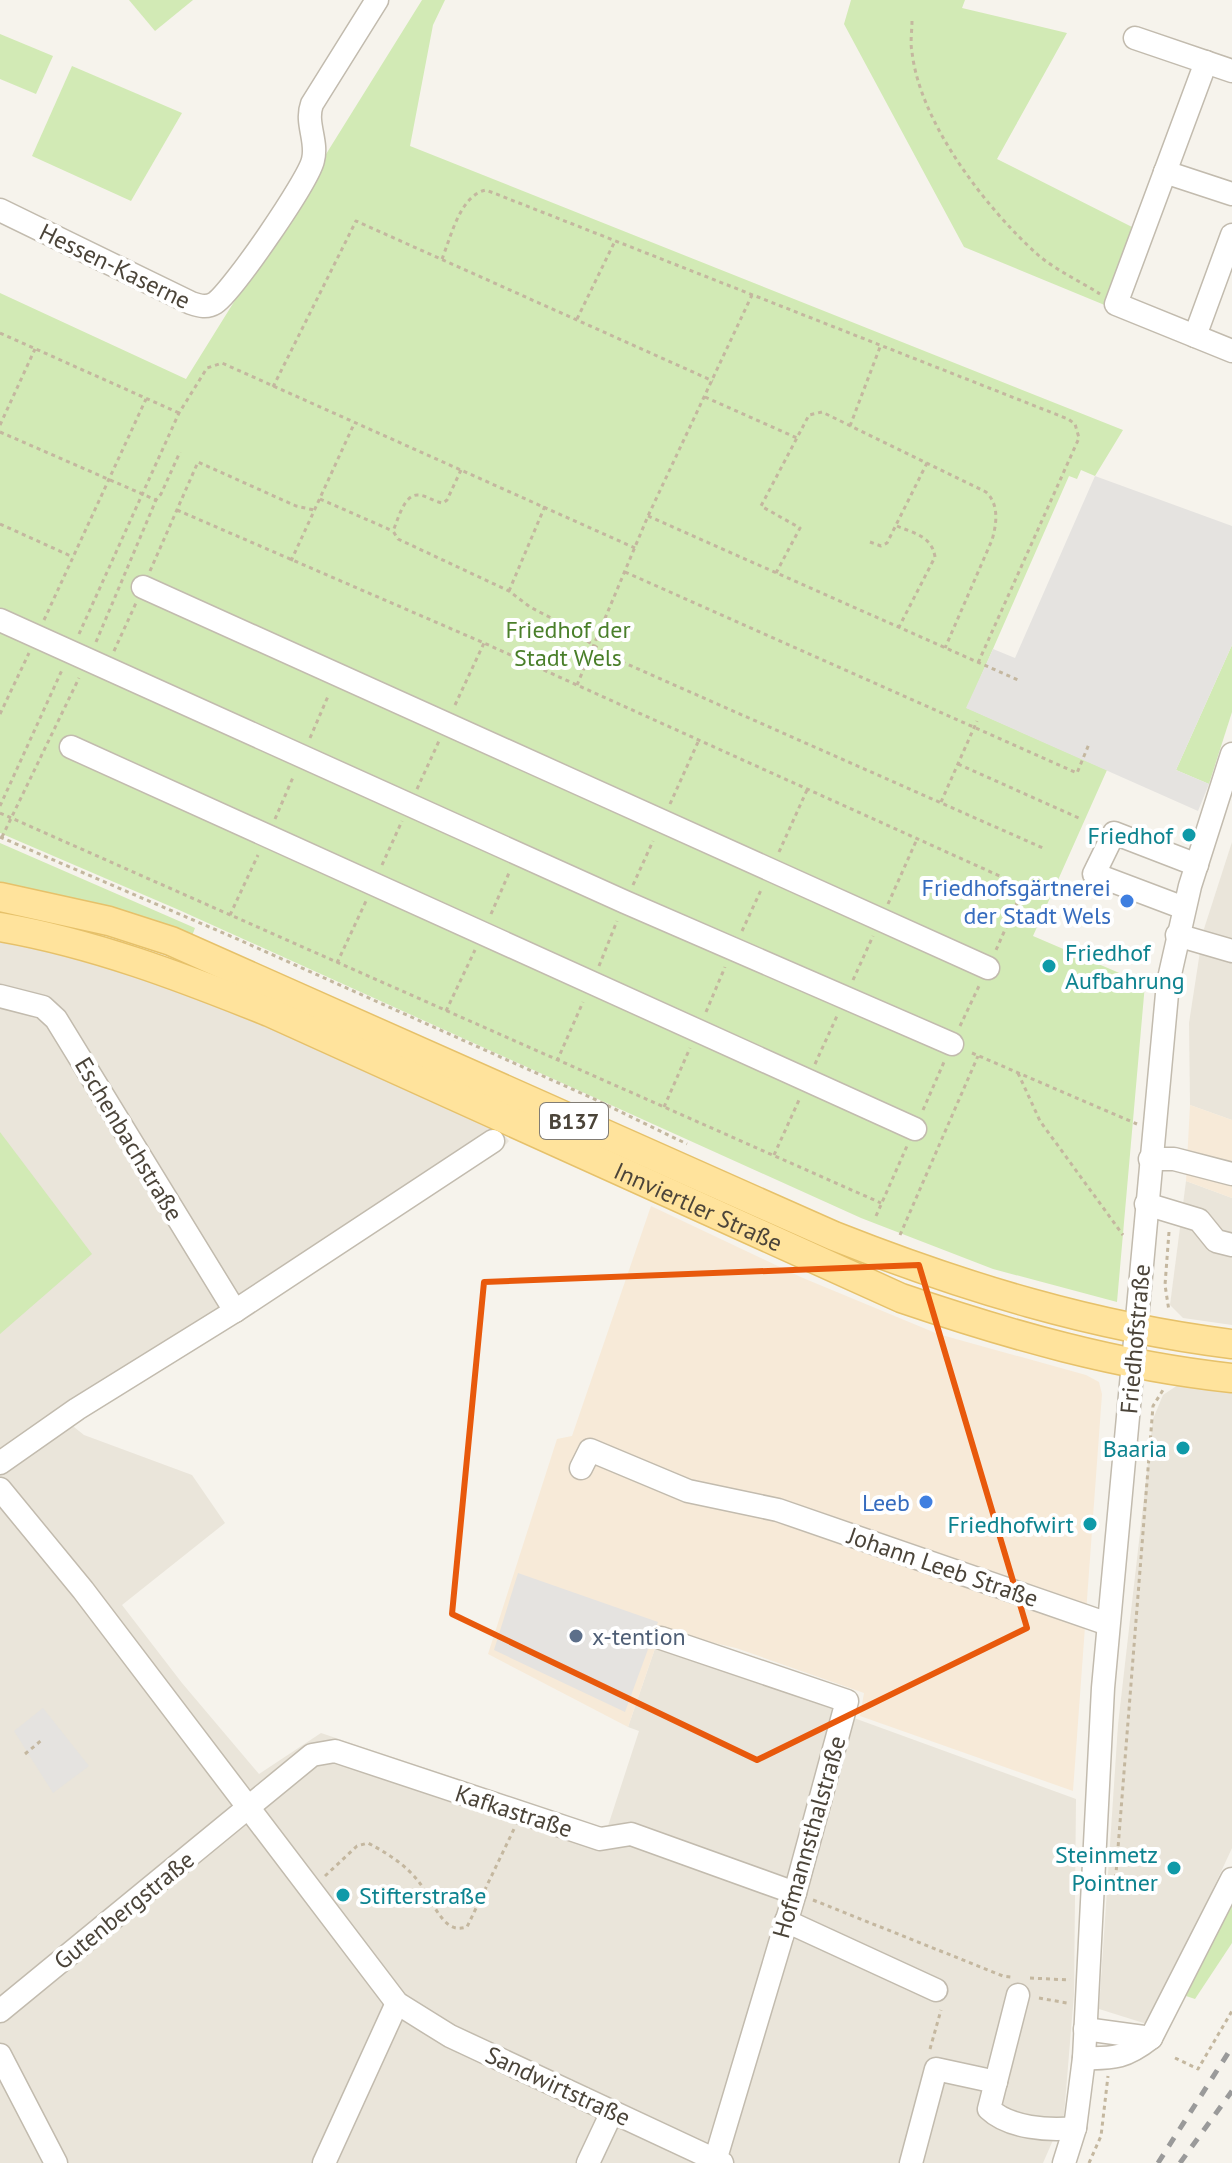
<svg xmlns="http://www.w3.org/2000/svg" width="1232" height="2163" font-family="'PT Sans',sans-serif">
  <rect width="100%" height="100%" fill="#f6f3ec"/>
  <g fill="#eae5da">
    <polygon points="1232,842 1232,1120 1190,1105 1189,1023 1203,932"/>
    <polygon points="0,939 18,941 117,970 207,999 497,1127 509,1141 500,1151 69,1423 84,1435 192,1475 225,1523 122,1605 182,1683 259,1774 321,1733 607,1829 639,1731 628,1727 661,1631 858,1698 854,1718 1076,1799 1074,1994 1064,2115 1043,2163 0,2163"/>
    <polygon points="1186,1181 1232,1198 1232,1325 1183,1318 1170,1305"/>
    <polygon points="1181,1383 1232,1391 1232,1848 1150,2025 1099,2009 1118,1725 1153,1419 1163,1395"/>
  </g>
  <g fill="#f7ead8">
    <polygon points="1190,1105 1232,1120 1232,1198 1186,1181"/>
    <polygon points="651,1206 803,1278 938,1334 1086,1375 1099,1382 1102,1394 1073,1791 860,1716 864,1693 736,1648 661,1631 628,1727 488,1654 557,1439 572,1436"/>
  </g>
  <g fill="#d2eab5">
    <polygon points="129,0 193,0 155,31"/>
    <polygon points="422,0 445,0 433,25 410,146 1123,430 1095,476 1081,470 1077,479 1069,476 967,708 1107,770 1033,936 1145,984 1117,1302 993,1269 861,1218 179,910 0,833 0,293 186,379"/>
    <polygon points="851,0 965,0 962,8 1067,33 997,159 1136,229 1107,306 964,247 844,24"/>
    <polygon points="0,34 53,56 36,94 0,79"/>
    <polygon points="72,66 182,113 131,201 32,156"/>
    <polygon points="1232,645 1232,712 1209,784 1176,770"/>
    <polygon points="0,843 195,928 192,936 107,906 0,882"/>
    <polygon points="0,1132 92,1254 0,1334"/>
    <polygon points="1232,1903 1232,1943 1195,1999 1186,1996"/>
  </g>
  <g fill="#e5e3e0">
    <polygon points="1095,476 1232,526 1232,645 1176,770 1209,784 1198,811 966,708 993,649 1015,658"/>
    <polygon points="518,1573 658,1622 625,1712 494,1650"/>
    <polygon points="43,1708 89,1766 53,1793 14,1731"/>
  </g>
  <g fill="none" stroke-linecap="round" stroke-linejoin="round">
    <g stroke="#c2bbae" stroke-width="25">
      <g id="minor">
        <polyline points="1135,38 1232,71"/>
        <polyline points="1206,62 1116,304 1232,351"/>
        <polyline points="1165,172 1232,194"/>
        <path d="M0,210L191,303C200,306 207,308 215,303C232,292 309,180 313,160C318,141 305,123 312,104L377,0"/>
        <polyline points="1195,336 1232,235"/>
        <polyline points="143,587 988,968"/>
        <polyline points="0,620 625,902 952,1044"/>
        <polyline points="71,747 915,1129"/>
        <polyline points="1184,908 1094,874 1114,833 1197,865"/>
        <polyline points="1177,935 1232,951"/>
        <polyline points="0,996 43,1007 56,1019 235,1311"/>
        <polyline points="1150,1159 1174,1159 1232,1174"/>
        <polyline points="1146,1204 1199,1220 1216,1241 1232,1245"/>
        <polyline points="0,1463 77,1409 235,1311 493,1141"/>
        <polyline points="581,1468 590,1450 688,1491 778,1510 1108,1624"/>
        <polyline points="0,1489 83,1590 397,2003 450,2036 722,2163"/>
        <polyline points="661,1638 847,1701 795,1893 715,2161"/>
        <polyline points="786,1921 936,1990"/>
        <path d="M1018,1995L989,2109C1009,2128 1049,2131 1075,2128"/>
        <polyline points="0,2011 312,1755 335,1751 600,1839 631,1834 795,1893"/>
        <polyline points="1085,2029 1151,2038"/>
        <polyline points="0,2055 56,2163"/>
        <path d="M1084,2058C1114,2059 1127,2057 1151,2038L1232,1879"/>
        <polyline points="324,2163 397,2003"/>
        <polyline points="588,2163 612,2112"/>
        <polyline points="911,2163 936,2069 996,2082"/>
        <polyline points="1064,2163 1075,2128 1084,2058 1103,1688 1168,983 1190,886 1232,754"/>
      </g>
    </g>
    <g stroke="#e6c16a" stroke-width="31">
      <g id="major">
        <path d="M0,897L109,921L171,941L834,1236C963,1287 1094,1327 1232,1344"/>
        <path id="s1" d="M0,927C93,943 182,977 269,1012L901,1298C1010,1335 1118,1366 1232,1378"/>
      </g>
    </g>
    <g stroke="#c4b79f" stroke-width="3" stroke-dasharray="4 4" stroke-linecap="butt">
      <path d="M912,21C912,31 910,43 912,52C920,123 986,208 1037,254C1055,270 1080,281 1100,294"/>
      <path d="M442,259C451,237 460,195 486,190L1068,419L1075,424L1079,438L978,663"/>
      <polyline points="577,319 615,241"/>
      <polyline points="0,333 179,413"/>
      <polyline points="273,387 356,221 713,381"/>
      <polyline points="705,397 797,438"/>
      <polyline points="0,425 35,349"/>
      <polyline points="850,426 880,347"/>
      <polyline points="0,432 156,500"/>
      <path d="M461,470L447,500L443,503C434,502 426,495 418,495C404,494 398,520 393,531L398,539L509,591L530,607L559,622L611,657L1043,848"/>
      <polyline points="320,499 393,531"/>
      <polyline points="177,510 484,643 1024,887 996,950"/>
      <polyline points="648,516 1018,680"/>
      <polyline points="0,524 73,557"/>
      <path d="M897,526C913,533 932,536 935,557L899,627"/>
      <polyline points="870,542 881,546 887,543 927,463"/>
      <polyline points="291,561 354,424"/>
      <polyline points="150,571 198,462 296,506 314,510"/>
      <polyline points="625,572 1077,773 1089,744"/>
      <path d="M776,573L800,528L761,506L809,415L822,412L986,492C999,504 997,523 992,540L945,648"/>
      <polyline points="509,591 545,506"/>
      <polyline points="44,620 146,399"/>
      <polyline points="79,634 179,413 207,368 222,363 635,548"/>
      <polyline points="96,642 156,500 161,494 180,452"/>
      <polyline points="114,651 136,603"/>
      <polyline points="577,685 648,516 752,295"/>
      <polyline points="455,705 484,643"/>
      <polyline points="0,714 29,653"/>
      <polyline points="310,738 329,694"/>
      <polyline points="958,764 1081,819"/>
      <polyline points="417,789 439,741"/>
      <polyline points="941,802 977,721"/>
      <polyline points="670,804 698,742"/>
      <polyline points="0,806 62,670"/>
      <polyline points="0,813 881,1203"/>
      <polyline points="275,819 294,775"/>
      <polyline points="0,837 235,938 592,1098 687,1144"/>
      <polyline points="2,837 79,678"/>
      <polyline points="779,852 807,790"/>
      <polyline points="382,865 402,821"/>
      <polyline points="633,885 653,841"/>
      <polyline points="888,904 917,839"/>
      <polyline points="491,914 509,873"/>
      <polyline points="230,915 258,855"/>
      <polyline points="742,931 762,888"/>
      <polyline points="337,963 366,901"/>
      <polyline points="599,966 617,921"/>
      <polyline points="853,980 873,936"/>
      <polyline points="446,1011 475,950"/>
      <polyline points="706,1012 725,967"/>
      <polyline points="960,1026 979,986"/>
      <polyline points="972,1053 1137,1124"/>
      <polyline points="557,1061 583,1002"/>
      <polyline points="815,1064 837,1016"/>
      <polyline points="1018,1073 1040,1121 1123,1235"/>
      <polyline points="664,1107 690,1048"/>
      <polyline points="923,1110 944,1062"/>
      <polyline points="774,1155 799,1100"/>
      <polyline points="876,1216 907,1146"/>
      <polyline points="1169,1232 1165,1285 1169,1311"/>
      <polyline points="900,1235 978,1056"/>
      <polyline points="25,1754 43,1739"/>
      <path d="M325,1876L357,1846L368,1843C387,1853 406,1865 419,1882C429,1895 436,1915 449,1925C455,1929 460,1929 467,1927L514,1829"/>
      <polyline points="1115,1886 1153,1406 1163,1390"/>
      <polyline points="813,1900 1003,1976 1011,1977"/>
      <polyline points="1030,1978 1070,1980"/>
      <polyline points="1039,1998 1067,2003"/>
      <polyline points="930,2049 941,2010"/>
      <polyline points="1175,2058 1198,2069 1232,2011"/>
      <polyline points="1089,2163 1101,2136 1108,2076"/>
    </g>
    <use href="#minor" stroke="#fff" stroke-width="22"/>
    <use href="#major" stroke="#ffe39c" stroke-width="28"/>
    <g stroke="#9a9a9a" stroke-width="5" stroke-dasharray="10 10" stroke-linecap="butt">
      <polyline points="1158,2163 1232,2047"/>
      <polyline points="1180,2163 1232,2091"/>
    </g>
  </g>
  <path fill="none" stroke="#e8590c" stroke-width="6" stroke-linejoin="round" d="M919,1265L1027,1628L757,1760L452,1614L484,1282Z"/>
  <g fill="#0f9aa8" stroke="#fff" stroke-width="3">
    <circle cx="1189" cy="835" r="8"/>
    <circle cx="1049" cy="966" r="8"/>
    <circle cx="1183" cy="1448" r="8"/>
    <circle cx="1090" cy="1524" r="8"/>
    <circle cx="1174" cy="1868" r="8"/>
    <circle cx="343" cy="1895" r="8"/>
  </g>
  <g fill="#3f7fe0" stroke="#fff" stroke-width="3">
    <circle cx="1127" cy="901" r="8"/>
    <circle cx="926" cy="1502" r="8"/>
  </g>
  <circle fill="#5c6f8a" stroke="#fff" stroke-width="3" cx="576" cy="1636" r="8"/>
  <g text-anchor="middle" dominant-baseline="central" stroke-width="8" stroke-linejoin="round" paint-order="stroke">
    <rect fill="#fff" stroke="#817c74" stroke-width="2" x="540" y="1103" width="68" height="36" rx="6"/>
    <g font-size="22" font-weight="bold" fill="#4b4439">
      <text x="574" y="1121">B137</text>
    </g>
    <g font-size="24" fill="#4b4439" stroke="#fff">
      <text transform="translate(115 266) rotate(26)">Hessen-Kaserne</text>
      <text transform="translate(129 1139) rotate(59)">Eschenbachstraße</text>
      <text stroke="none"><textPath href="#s1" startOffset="754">Innviertler Straße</textPath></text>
      <text transform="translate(1135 1339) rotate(-85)">Friedhofstraße</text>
      <text transform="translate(943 1567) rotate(19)">Johann Leeb Straße</text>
      <text transform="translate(514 1811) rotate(18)">Kafkastraße</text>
      <text transform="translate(809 1837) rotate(-74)">Hofmannsthalstraße</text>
      <text transform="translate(124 1910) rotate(-39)">Gutenbergstraße</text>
      <text transform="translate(558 2086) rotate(25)">Sandwirtstraße</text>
    </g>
    <g font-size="24" fill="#4a7f2a" stroke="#fff">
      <text x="568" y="629">Friedhof der<tspan x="568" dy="28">Stadt Wels</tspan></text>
    </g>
    <g font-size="24" fill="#0d838f" stroke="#fff" text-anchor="end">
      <text x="1173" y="835">Friedhof</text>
      <text x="1065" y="952" text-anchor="start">Friedhof<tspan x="1065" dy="28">Aufbahrung</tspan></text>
      <text x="1167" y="1448">Baaria</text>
      <text x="1074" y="1524">Friedhofwirt</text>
      <text x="1158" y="1854">Steinmetz<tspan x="1158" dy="28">Pointner</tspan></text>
      <text x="359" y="1895" text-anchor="start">Stifterstraße</text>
    </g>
    <g font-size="24" fill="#366cbe" stroke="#fff" text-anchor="end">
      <text x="1111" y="887">Friedhofsgärtnerei<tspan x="1111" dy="28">der Stadt Wels</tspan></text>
      <text x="910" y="1502">Leeb</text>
    </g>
    <g font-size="24" fill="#4e5e75" stroke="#fff" text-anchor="start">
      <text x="592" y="1636">x-tention</text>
    </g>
  </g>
</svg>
